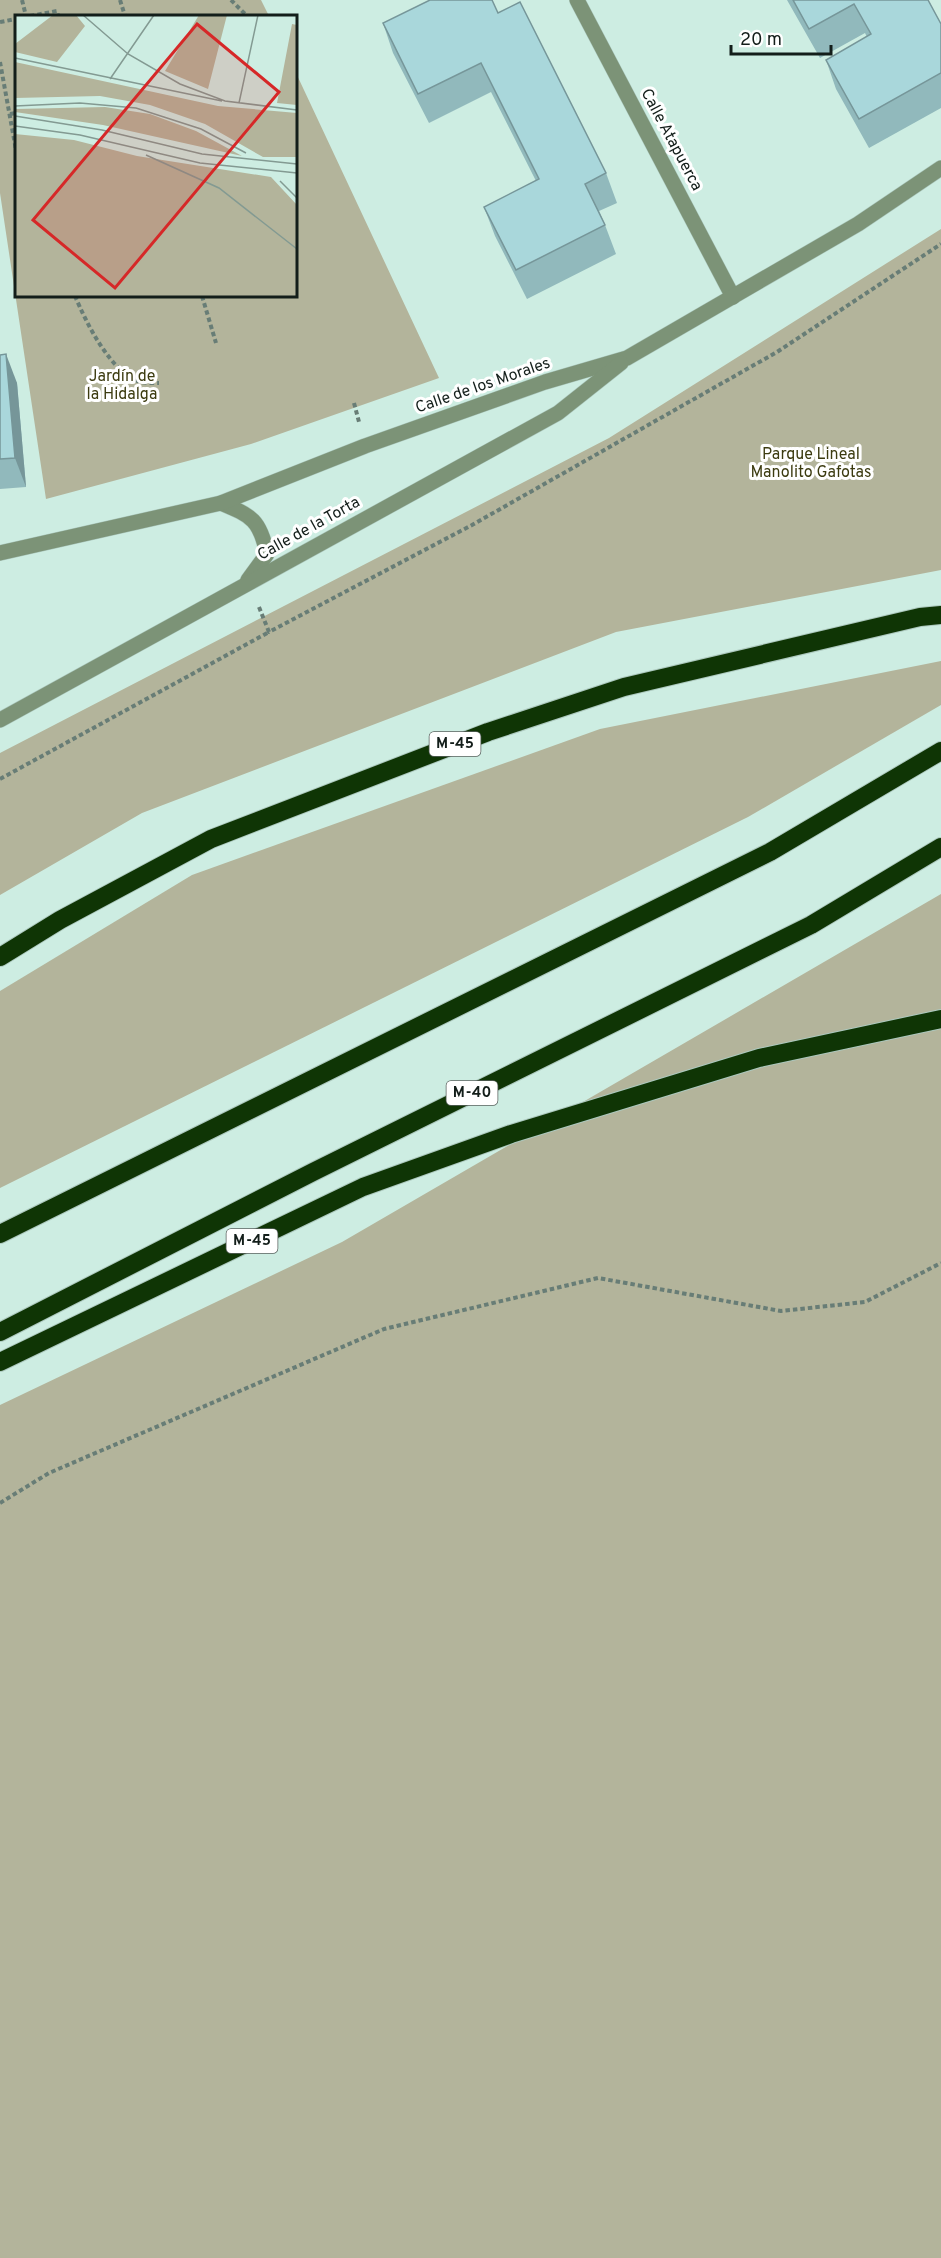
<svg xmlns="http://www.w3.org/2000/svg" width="941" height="2258" font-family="Overpass,sans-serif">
  <rect width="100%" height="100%" fill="#cdede2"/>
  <g fill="#b3b49b">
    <polygon points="0,0 261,0 269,16 16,16 16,296 296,296 296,73 439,378 251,444 46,499 0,193"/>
    <polygon points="941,229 941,570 616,632 142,813 0,895 0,753 609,438"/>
    <polygon points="941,661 941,705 748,817 0,1188 0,991 192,875 600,729"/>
    <polygon points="941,894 941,2258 0,2258 0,1405 342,1242"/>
  </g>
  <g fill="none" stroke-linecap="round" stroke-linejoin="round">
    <g stroke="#acc8be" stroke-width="16">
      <g id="minor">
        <polyline points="577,0 733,297"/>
        <path d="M221,503C252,516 260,520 267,554L248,580"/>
        <polyline points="0,553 221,503 365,446 545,382 627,358 858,224 941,168"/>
        <polyline points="0,720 558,413 621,363"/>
      </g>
    </g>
    <g stroke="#acc8be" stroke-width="20">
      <g id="highway">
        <polyline points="0,957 60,920 211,839 488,732 624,687 920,617 941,615"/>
        <polyline points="0,1234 770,852 941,751"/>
        <polyline points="0,1332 313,1172 811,925 941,847"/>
        <polyline points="0,1362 363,1187 511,1134 759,1058 941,1019"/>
      </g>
    </g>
    <g stroke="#687d76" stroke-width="4" stroke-dasharray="4.5 3" stroke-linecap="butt">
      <polyline points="22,0 26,16"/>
      <polyline points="120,0 125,16"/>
      <polyline points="231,0 247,16"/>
      <polyline points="30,16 57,11 58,16"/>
      <polyline points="0,22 16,19"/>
      <polyline points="0,62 16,150"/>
      <polyline points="10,114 16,113"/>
      <path d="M75,296C86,322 110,372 140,382C146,383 153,383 159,383"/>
      <polyline points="202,296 216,343"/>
      <polyline points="354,403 359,422"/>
      <polyline points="259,607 269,632 472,525 777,352 941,244"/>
      <polyline points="0,779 269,632"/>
      <polyline points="0,1503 49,1473 384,1329 598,1278 781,1311 865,1302 941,1263"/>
    </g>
    <use href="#minor" stroke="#7c9377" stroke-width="15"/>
    <use href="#highway" stroke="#0f3505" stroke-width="18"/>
  </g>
  <g fill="#91b9bc">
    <polygon points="787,0 928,0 941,24 941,108 869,148 836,89 826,60 867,37 865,33 820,58"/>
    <polygon points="498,13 606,173 617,203 599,211 605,225 616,254 527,299 495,236 484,207 536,181 491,92 429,123 393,53 383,23"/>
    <polygon points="0,355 17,383 26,487 0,489"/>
  </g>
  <polygon fill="#769699" points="6,354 17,383 26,487 15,458"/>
  <g fill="#a9d7db" stroke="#769699" stroke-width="1.5">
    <polygon points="430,0 492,0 498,13 520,2 606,173 585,184 605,225 516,270 484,207 539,179 481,63 418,94 383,23"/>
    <polygon points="793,0 928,0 941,24 941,73 859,119 826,60 871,34 854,4 809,29"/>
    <polygon points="6,354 15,458 0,459 0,355"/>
  </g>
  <g text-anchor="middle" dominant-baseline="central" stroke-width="6" stroke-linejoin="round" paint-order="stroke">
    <g fill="#fff" stroke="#5a625f" stroke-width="1.5">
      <rect x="429.5" y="732" width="51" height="24" rx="4.5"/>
      <rect x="446.5" y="1081" width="51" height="24" rx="4.5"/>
      <rect x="226.5" y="1229" width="51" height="24" rx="4.5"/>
    </g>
    <g font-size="15" font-weight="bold" fill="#131e1a">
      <text x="455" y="744">M-45</text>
      <text x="472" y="1093">M-40</text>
      <text x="252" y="1241">M-45</text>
    </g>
    <g font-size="16" fill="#131e1a" stroke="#fff">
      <text transform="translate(671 140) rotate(62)">Calle Atapuerca</text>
      <text transform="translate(483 386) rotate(-19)">Calle de los Morales</text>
      <text transform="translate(309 529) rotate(-29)">Calle de la Torta</text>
    </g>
    <g font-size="16" fill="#3c3b10" stroke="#fff">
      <text x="122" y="377">Jardín de<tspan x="122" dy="18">la Hidalga</tspan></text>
      <text x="811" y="455">Parque Lineal<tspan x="811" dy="18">Manolito Gafotas</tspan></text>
    </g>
  </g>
  <g transform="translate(15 15)">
    <rect width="282" height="282" fill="#cdede2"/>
    <path d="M38,0H61L70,11L42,47L0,37V29ZM184,0H212L193,74L150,56ZM277,9L282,10V90L262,88ZM0,47L203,91L282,98V142H248L190,109L135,90L85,81L0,83ZM90,92L135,99L181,116L227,141L88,110L0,97V94ZM0,119L59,125L122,141L256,162L282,190V282H0Z" fill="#b3b49b"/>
    <path fill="none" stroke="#839a92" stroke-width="1.5" d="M68,0L113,39L165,69L210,86L282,95M0,43L207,86M95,64L139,0M224,88L243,0M0,91L65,88L121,93L186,114L231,138M0,101L87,115L187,139L282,149M0,111L65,120L185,148L282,158M131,140L204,173L282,234M265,166L282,183"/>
    <path fill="#d62828" fill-opacity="0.15" stroke="#d62828" stroke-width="3" d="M182,9L264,77L100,273L18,205Z"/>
    <rect width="282" height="282" fill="none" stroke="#131e1a" stroke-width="3"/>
  </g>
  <path d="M731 45v9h100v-9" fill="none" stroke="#131e1a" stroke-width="3"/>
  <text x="740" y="45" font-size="18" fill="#131e1a" stroke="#ffffff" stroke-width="4.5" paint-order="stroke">20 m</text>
</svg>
